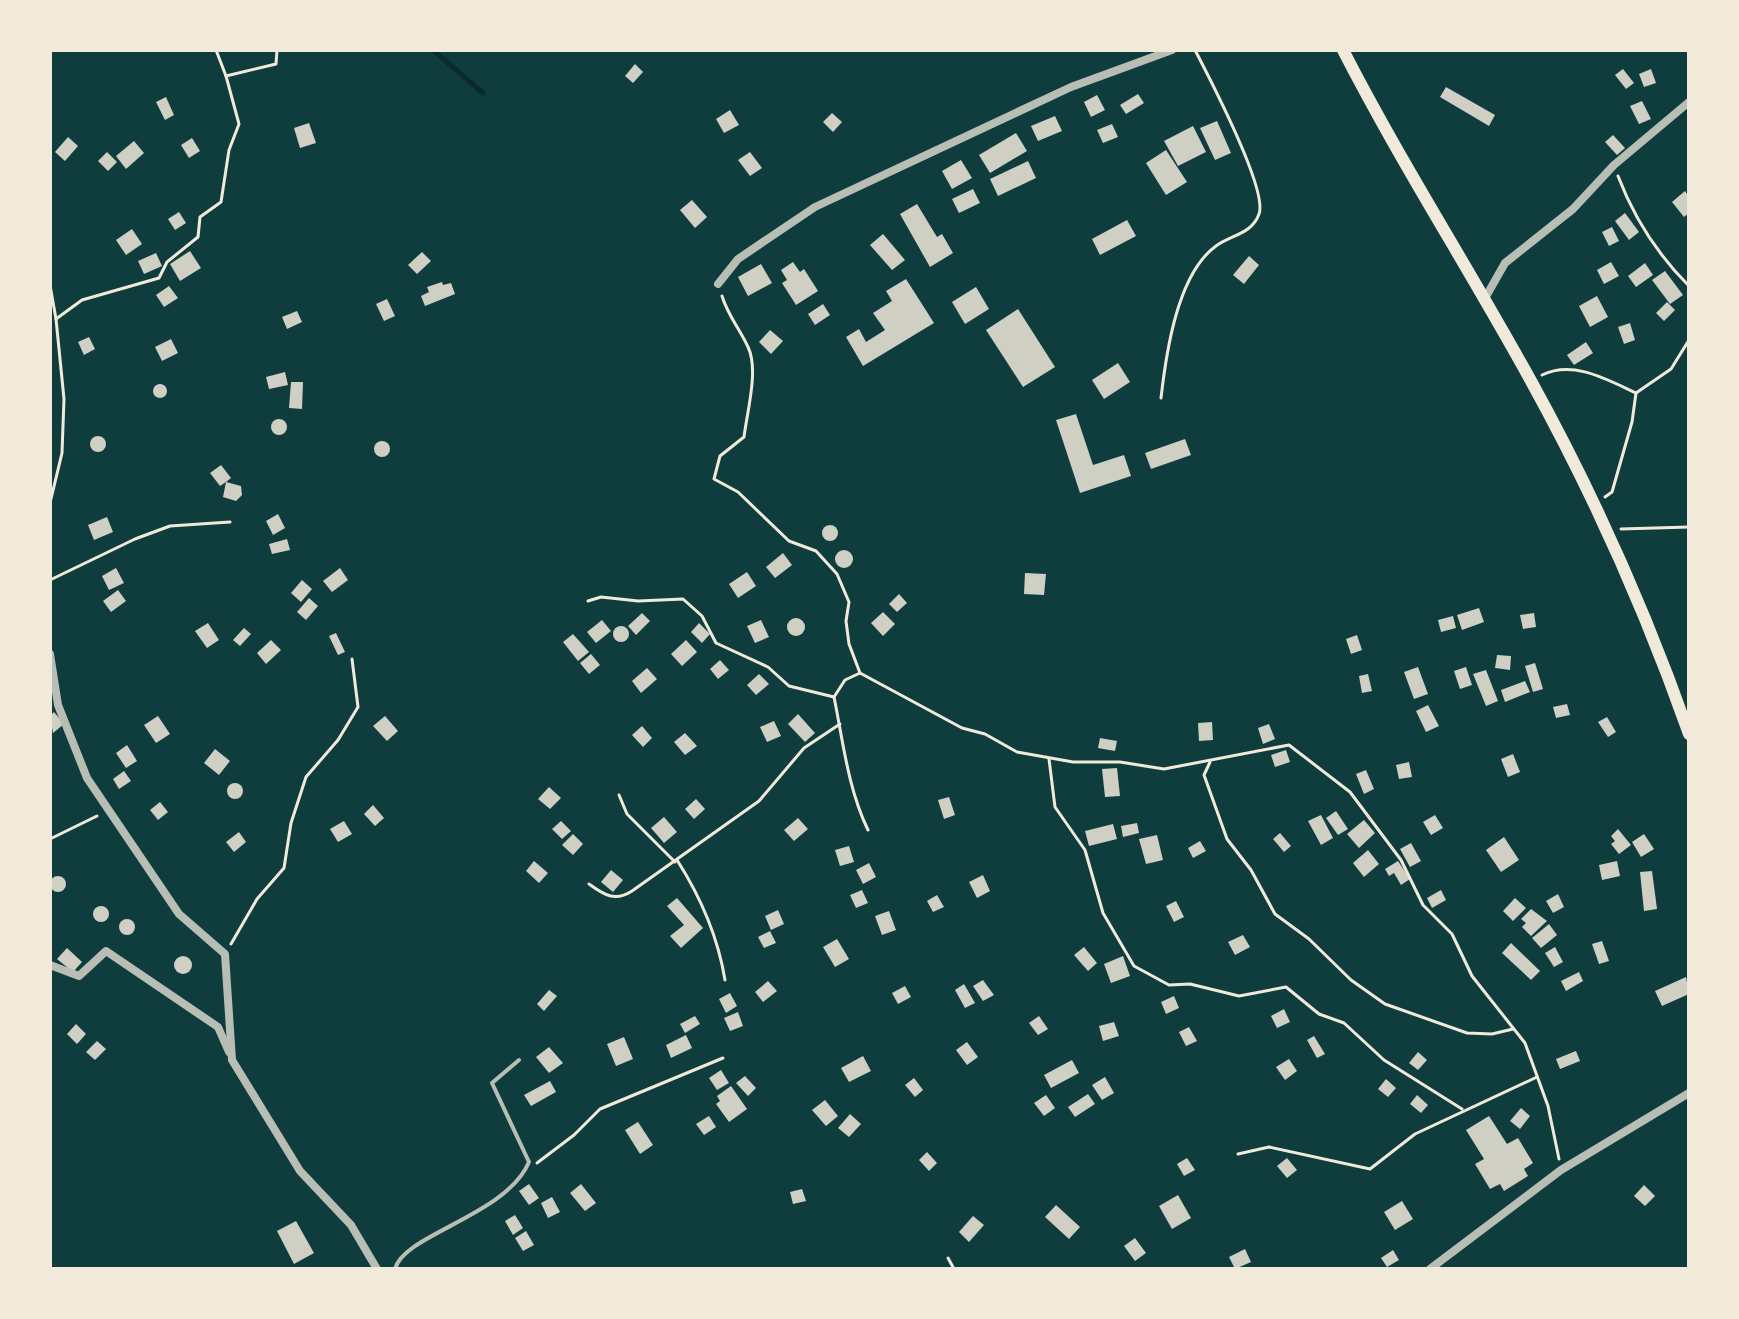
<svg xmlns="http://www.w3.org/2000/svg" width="1739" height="1319" font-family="Poppins,sans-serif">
  <rect width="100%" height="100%" fill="#0f3d3e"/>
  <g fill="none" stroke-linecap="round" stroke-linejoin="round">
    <polyline stroke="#0a2a2b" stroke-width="5" points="433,50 483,93"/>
  </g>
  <g fill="#cfcfc3">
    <polygon points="635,64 643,72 633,83 625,76"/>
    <polygon points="1623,69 1634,83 1626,89 1615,75"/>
    <polygon points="1651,69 1656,83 1644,87 1639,74"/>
    <polygon points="1446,87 1495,115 1489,126 1440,97"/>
    <polygon points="1138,94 1144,103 1126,114 1120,105"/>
    <polygon points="1097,95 1105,110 1091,117 1084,102"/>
    <polygon points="166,97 174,115 165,120 156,102"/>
    <polygon points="1642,101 1651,119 1639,124 1630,106"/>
    <polygon points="730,110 739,125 724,133 716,119"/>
    <polygon points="832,113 842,122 833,132 823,122"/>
    <polygon points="1055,116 1062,131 1038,141 1031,126"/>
    <polygon points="1217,121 1231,153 1215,160 1200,128"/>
    <polygon points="309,123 316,143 300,148 294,128"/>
    <polygon points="1112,124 1118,137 1103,143 1097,130"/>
    <polygon points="1193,126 1206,152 1178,166 1164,141"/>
    <polygon points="1016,133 1027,151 990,173 979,155"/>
    <polygon points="1613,135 1625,148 1617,155 1605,142"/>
    <polygon points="68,137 78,146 65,161 55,152"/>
    <polygon points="192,138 200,151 189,158 181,145"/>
    <polygon points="134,141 144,153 126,169 116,156"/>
    <polygon points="1166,150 1187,182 1166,195 1146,163"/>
    <polygon points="107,152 117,162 108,171 98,161"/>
    <polygon points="750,152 762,168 750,176 738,160"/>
    <polygon points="961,160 972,178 952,189 942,171"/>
    <polygon points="1028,161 1036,178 998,196 990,179"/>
    <polygon points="973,189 980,203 959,213 952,199"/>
    <polygon points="1685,191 1689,197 1689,213 1684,217 1672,202"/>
    <polygon points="692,200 707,217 695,228 680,210"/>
    <polygon points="917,204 937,237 942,234 953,253 930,267 900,214"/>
    <polygon points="179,212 186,223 175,230 168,219"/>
    <polygon points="1625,213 1639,232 1629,240 1615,221"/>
    <polygon points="1127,220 1136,236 1100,255 1092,239"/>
    <polygon points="1612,227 1619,241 1609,246 1602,232"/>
    <polygon points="132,229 142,244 126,255 116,240"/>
    <polygon points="883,234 905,260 892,270 870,245"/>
    <polygon points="190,251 201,268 180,281 170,264"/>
    <polygon points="422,252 431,261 417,274 408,265"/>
    <polygon points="156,253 162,266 144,274 138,261"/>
    <polygon points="1249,256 1259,265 1244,284 1233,275"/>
    <polygon points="793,262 800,272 804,269 818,291 796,305 782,283 787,280 781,270"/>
    <polygon points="1611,262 1619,276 1604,284 1597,270"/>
    <polygon points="1645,263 1653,275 1636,287 1628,276"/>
    <polygon points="761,264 772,283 748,296 738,277"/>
    <polygon points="1665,271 1683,295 1670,304 1652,280"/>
    <polygon points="906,279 934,323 863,366 846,337 859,329 866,342 885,330 873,313 892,301 886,291"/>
    <polygon points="442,282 443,285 451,283 455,294 425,306 421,296 429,292 427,287"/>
    <polygon points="169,286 178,298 164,307 156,295"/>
    <polygon points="976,287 989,309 965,324 952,302"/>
    <polygon points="1597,296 1608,317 1590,327 1579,306"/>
    <polygon points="387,299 395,316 384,321 376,304"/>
    <polygon points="1667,302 1675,310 1664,321 1656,313"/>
    <polygon points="823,304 830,315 815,325 808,314"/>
    <polygon points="1018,309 1055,367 1023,387 986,330"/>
    <polygon points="297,311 302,322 287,329 282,317"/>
    <polygon points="1630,323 1635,340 1624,344 1618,327"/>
    <polygon points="770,330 783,341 771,354 759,342"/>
    <polygon points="89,337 95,349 84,355 78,342"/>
    <polygon points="171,339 178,353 162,361 155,347"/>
    <polygon points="1586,342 1593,353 1574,365 1567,355"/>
    <polygon points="1118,363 1130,382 1104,399 1092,380"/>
    <polygon points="285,372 288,385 269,389 266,377"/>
    <polygon points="291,382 303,382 302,409 289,408"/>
    <circle cx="160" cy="391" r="7"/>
    <polygon points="1076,414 1093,465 1124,455 1131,476 1080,493 1056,420"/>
    <circle cx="279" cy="427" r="8"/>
    <circle cx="98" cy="444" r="8"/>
    <polygon points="1185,439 1191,455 1151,469 1145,453"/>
    <circle cx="382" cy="449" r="8"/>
    <polygon points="221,465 231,478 226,482 241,486 242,495 236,501 223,497 226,482 220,486 210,473"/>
    <polygon points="278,514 285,528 273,535 266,521"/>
    <polygon points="107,517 113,532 94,540 88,525"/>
    <circle cx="830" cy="533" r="8"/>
    <polygon points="287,539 290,550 272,554 269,544"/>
    <circle cx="844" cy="559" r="9"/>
    <polygon points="783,553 792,565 775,578 766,567"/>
    <polygon points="116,568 124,583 109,590 102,576"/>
    <polygon points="340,568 348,580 332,592 323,581"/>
    <polygon points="747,572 756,586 738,598 729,584"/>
    <polygon points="1025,573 1046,574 1044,595 1024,594"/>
    <polygon points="302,580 312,589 301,602 291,593"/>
    <polygon points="118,590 126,601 111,612 103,601"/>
    <polygon points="899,594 907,603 897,612 889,604"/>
    <polygon points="309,598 318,606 306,620 297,612"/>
    <polygon points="1479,608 1484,622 1462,630 1457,615"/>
    <polygon points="883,612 895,624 883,636 871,623"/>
    <polygon points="642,613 650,621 636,635 628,626"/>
    <polygon points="1534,613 1536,627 1523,629 1520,615"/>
    <polygon points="1453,616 1456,628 1441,632 1438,620"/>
    <circle cx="796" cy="627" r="9"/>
    <polygon points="602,620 611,631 596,643 587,632"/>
    <polygon points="761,620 769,637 755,643 747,626"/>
    <polygon points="208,623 219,640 207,648 195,631"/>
    <polygon points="699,623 710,634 702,643 691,632"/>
    <circle cx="621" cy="634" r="8"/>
    <polygon points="244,628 251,634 240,646 233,640"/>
    <polygon points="336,633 345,652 338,655 329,636"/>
    <polygon points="573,634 589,652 578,661 563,642"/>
    <polygon points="1357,635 1362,650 1351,654 1346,639"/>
    <polygon points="271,640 281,650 266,664 257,653"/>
    <polygon points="686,640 697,652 682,666 671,654"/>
    <polygon points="591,654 600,665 589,674 580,663"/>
    <polygon points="1497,655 1511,656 1510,670 1495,668"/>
    <polygon points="720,660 729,670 718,679 710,669"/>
    <polygon points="1535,663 1543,689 1533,692 1525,666"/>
    <polygon points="1418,667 1428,694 1414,699 1404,672"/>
    <polygon points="1466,667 1472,685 1460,689 1454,671"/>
    <polygon points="647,668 657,679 641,693 632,681"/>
    <polygon points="1486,670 1498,701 1486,706 1473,674"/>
    <polygon points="759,674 769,684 756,695 747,685"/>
    <polygon points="1368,674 1372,691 1362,693 1359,676"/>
    <polygon points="1525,681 1530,692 1505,702 1501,690"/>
    <polygon points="1567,704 1570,715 1556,718 1553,707"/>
    <polygon points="1428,705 1439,726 1426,732 1416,711"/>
    <polygon points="54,712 64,724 53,733 50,716"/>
    <polygon points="798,714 815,733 805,742 788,724"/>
    <polygon points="158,716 170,734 156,743 144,725"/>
    <polygon points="385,716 398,731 387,741 373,726"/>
    <polygon points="1607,717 1616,732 1608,737 1598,722"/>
    <polygon points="774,721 781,736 767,742 760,727"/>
    <polygon points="1212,722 1213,740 1199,741 1198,723"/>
    <polygon points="1269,724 1275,739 1263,744 1258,728"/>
    <polygon points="642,726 652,738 643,747 632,735"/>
    <polygon points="685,733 697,746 685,755 674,742"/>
    <polygon points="1100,738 1117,741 1115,751 1098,748"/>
    <polygon points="127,745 137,761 126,768 116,753"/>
    <polygon points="215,749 230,761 219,775 204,763"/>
    <polygon points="1286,750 1290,762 1275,767 1271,755"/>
    <polygon points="1513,754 1520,772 1508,777 1501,759"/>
    <polygon points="1409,762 1412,777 1399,779 1396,765"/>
    <polygon points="1117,768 1120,796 1105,797 1102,769"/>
    <polygon points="1366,770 1374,789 1364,794 1356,774"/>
    <polygon points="124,771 131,781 119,789 113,779"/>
    <circle cx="235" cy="791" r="8"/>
    <polygon points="549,787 561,798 550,809 538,799"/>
    <polygon points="949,797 955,815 944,819 938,800"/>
    <polygon points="696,799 705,809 694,819 685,809"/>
    <polygon points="160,802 168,812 158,820 150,810"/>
    <polygon points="373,805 384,818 375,826 364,814"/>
    <polygon points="1336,811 1348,829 1338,835 1326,818"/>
    <polygon points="1321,815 1333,838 1321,845 1308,821"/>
    <polygon points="1435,815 1443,828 1431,835 1423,822"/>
    <polygon points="664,817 677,832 664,843 651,828"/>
    <polygon points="798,818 808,829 794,841 784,830"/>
    <polygon points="1364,820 1375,833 1359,848 1347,834"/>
    <polygon points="344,821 352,834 338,842 330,829"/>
    <polygon points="561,821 571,831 562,839 552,829"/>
    <polygon points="1137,823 1139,833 1123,837 1121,826"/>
    <polygon points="1113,824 1117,839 1089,846 1085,831"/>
    <polygon points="1618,829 1631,845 1619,854 1611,844 1615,841 1611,836"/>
    <polygon points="239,832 246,842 234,852 226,842"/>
    <polygon points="1280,833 1291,846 1284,852 1273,839"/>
    <polygon points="573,834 583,844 573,855 562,845"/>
    <polygon points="1644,834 1654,849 1641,857 1632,842"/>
    <polygon points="1157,835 1163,860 1146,864 1139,839"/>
    <polygon points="1504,837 1519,860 1501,872 1486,850"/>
    <polygon points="1200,841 1206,851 1193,858 1188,848"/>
    <polygon points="1411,843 1421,861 1410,867 1400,849"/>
    <polygon points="849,846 854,862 840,866 835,850"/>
    <polygon points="1368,850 1379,864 1364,877 1353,863"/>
    <polygon points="534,861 548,873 539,883 526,871"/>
    <polygon points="1398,861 1410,879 1401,885 1394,873 1389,876 1385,869"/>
    <polygon points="1617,861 1620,876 1602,880 1599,865"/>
    <polygon points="869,863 876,877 863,884 856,870"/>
    <polygon points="611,870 623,880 613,892 601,882"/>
    <polygon points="1652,871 1657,909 1644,911 1640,872"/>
    <polygon points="983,875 990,891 977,898 969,882"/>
    <circle cx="58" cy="884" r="8"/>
    <polygon points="862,890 868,903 856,908 850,895"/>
    <polygon points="1441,890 1446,900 1432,908 1427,898"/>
    <polygon points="1558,894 1564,907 1553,913 1546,901"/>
    <polygon points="937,895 944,907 933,912 927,901"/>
    <polygon points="677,898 703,928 681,948 670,936 684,925 667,906"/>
    <polygon points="1515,898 1526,908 1513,921 1503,911"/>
    <polygon points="1176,901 1184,917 1174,922 1166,906"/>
    <circle cx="101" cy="914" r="8"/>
    <polygon points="1531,909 1547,921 1531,936 1522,927 1526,923 1521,919"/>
    <polygon points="778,910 784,924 771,930 765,916"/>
    <polygon points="889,911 896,930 882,935 875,916"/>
    <circle cx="127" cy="927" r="8"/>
    <polygon points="1549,924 1557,935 1541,948 1532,938"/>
    <polygon points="770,931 776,943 764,948 758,937"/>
    <polygon points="1243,935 1250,947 1235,955 1228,942"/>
    <polygon points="837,939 849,959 835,967 823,947"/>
    <polygon points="1602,941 1609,961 1599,964 1592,944"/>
    <polygon points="1511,943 1540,971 1531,980 1502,953"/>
    <polygon points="1084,947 1097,963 1088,971 1074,955"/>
    <polygon points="1555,947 1563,962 1554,967 1545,953"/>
    <polygon points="67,948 82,962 73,972 57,959"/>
    <polygon points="1123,956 1130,976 1111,983 1104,964"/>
    <circle cx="183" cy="965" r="9"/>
    <polygon points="1579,972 1583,981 1566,991 1561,981"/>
    <polygon points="1686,977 1689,994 1662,1006 1655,991"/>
    <polygon points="983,980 994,995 983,1001 973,986"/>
    <polygon points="768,981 777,991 763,1002 755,992"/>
    <polygon points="964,984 975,1003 965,1008 955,990"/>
    <polygon points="905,986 911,997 898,1004 892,993"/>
    <polygon points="549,990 557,996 544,1011 537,1004"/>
    <polygon points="730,993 737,1006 726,1013 719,999"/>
    <polygon points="1174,996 1179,1008 1166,1014 1161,1002"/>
    <polygon points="1284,1009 1290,1022 1277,1028 1271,1016"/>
    <polygon points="738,1012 743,1026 730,1031 724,1018"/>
    <polygon points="695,1016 700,1024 685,1033 680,1024"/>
    <polygon points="1039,1016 1048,1029 1038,1035 1029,1023"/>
    <polygon points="1114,1022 1119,1036 1103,1041 1099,1026"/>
    <polygon points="76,1024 86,1034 77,1044 67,1034"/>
    <polygon points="1189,1027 1197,1041 1186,1046 1179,1032"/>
    <polygon points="686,1035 692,1048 671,1058 666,1045"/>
    <polygon points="1314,1036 1325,1054 1317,1058 1307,1040"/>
    <polygon points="624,1037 633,1059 616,1066 607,1044"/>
    <polygon points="97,1041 106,1049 95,1060 86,1052"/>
    <polygon points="967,1042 978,1057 967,1065 956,1050"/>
    <polygon points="549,1047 563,1063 549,1073 536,1057"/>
    <polygon points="1576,1051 1580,1061 1560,1069 1556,1059"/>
    <polygon points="1418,1052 1427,1060 1418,1070 1409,1063"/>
    <polygon points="863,1056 871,1071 849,1082 841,1068"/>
    <polygon points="1289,1059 1297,1071 1285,1080 1276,1067"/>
    <polygon points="1072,1060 1079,1073 1051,1088 1044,1075"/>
    <polygon points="721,1070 729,1083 717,1090 709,1078"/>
    <polygon points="745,1076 756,1088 748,1096 736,1083"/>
    <polygon points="1105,1077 1114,1093 1102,1100 1092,1085"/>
    <polygon points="914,1078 923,1090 915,1097 905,1085"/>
    <polygon points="1386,1079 1396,1088 1388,1097 1378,1089"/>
    <polygon points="550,1081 556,1092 531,1106 524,1095"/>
    <polygon points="731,1086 747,1109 729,1122 716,1104 720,1101 717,1096"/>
    <polygon points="1088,1094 1095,1104 1075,1117 1068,1107"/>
    <polygon points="1046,1095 1055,1108 1044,1116 1034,1103"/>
    <polygon points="1417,1095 1428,1105 1421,1113 1410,1104"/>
    <polygon points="825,1100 838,1116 826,1126 812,1110"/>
    <polygon points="1521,1108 1530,1116 1520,1129 1510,1121"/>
    <polygon points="850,1114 861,1124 849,1137 838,1128"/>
    <polygon points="709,1116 716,1127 704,1135 696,1124"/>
    <polygon points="1489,1116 1507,1144 1518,1138 1533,1163 1524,1169 1528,1176 1504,1191 1500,1184 1490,1189 1475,1164 1484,1159 1466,1130"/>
    <polygon points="638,1122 653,1145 640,1154 625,1130"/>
    <polygon points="927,1152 937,1163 929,1171 919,1160"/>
    <polygon points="1187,1158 1195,1170 1184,1176 1177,1164"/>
    <polygon points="1287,1158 1297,1170 1287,1178 1277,1166"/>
    <polygon points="529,1184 539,1198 529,1205 519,1191"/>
    <polygon points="581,1184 596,1203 585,1211 570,1193"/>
    <polygon points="1644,1185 1655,1196 1645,1206 1634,1196"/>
    <polygon points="802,1189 806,1201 793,1204 790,1192"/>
    <polygon points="1178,1195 1191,1218 1172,1229 1159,1206"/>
    <polygon points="552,1197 560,1212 548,1218 541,1203"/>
    <polygon points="1402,1201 1413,1219 1395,1230 1384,1212"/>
    <polygon points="1056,1205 1080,1227 1069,1239 1045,1217"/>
    <polygon points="515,1215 523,1228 513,1235 505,1221"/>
    <polygon points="973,1216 984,1225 969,1242 959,1232"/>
    <polygon points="296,1221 314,1253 294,1264 277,1231"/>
    <polygon points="526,1231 534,1245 523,1251 515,1238"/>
    <polygon points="1135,1238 1146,1253 1135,1261 1124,1246"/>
    <polygon points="1245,1249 1251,1262 1235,1269 1229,1257"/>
    <polygon points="1393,1250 1399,1260 1387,1267 1381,1258"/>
  </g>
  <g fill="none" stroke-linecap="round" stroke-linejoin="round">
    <g stroke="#f1e9da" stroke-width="3">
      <polyline points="216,50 226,76"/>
      <path d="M1618,176C1634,218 1657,254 1689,286"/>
      <polyline points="50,285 56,319"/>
      <path d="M722,296C728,316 740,329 748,347C759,370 747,412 744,437L720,456L714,479L738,492L789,541L816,551L837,574L849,602L846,621L849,644L860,673L962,728L985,734L1017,752L1073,762H1120L1164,769L1289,745L1350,792L1401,860L1423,905L1452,934L1472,976L1525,1043L1548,1106L1559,1159"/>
      <path d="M1542,375C1573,360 1606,379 1636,393"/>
      <path d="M1161,398C1166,354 1177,274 1216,246C1231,235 1252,234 1259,214C1268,190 1209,77 1195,50"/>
      <polyline points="1605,497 1612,492 1632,422 1636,393 1671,369 1689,340"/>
      <polyline points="50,503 62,453 64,399 56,319 82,300 159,278 167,262 198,237 200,217 221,202 229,150 239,124 226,76 276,64 277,50"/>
      <polyline points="1621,529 1689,527"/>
      <polyline points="50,580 135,539 170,526 230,522"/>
      <polyline points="588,601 601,597 638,601 683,599 702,616 716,643 768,667 789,686 834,697 845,680 860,673"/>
      <path d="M834,697C843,741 848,789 868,830"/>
      <polyline points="1049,759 1055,807 1085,850 1103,913 1134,966 1169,985 1190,984 1239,996 1286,987 1319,1014 1344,1023 1384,1060 1462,1109"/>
      <polyline points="1210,762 1204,775 1227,839 1251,870 1275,914 1309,939 1351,980 1385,1004 1467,1033 1492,1034 1513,1029"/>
      <polyline points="619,795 627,814 675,862"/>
      <polyline points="50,839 97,816"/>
      <path d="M677,860C700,896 718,937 725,980"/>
      <path d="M589,884C604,895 615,902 632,891L759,801L804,748L840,724"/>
      <polyline points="231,944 257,899 284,868 291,823 306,777 338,740 358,707 352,659"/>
      <polyline points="1238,1154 1269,1147 1370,1169 1415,1134 1537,1077"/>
      <polyline points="537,1163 574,1135 600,1109 723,1058"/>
      <polyline points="948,1258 954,1269"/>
    </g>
    <path stroke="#b8beb3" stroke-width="4" d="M395,1269C404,1234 506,1216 529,1162L492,1083L519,1060"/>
    <g stroke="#b8beb3" stroke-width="8">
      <polyline points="718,284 738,259 815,207 1071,87 1172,50"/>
      <polyline points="1484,300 1505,263 1573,209 1614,165 1689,102"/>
      <polyline points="50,654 58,705 87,778 179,914 225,954 232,1060 300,1171 351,1225 377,1269"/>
      <polyline points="50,965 79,976 106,951 218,1027 229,1052"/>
      <polyline points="1430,1269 1561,1170 1689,1093"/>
    </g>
    <path stroke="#f1e9da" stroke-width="12" d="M1343,50C1401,163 1470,270 1531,381C1594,495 1646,612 1689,734"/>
  </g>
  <rect width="1739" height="1319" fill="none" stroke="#f1e9da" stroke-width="104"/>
</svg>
